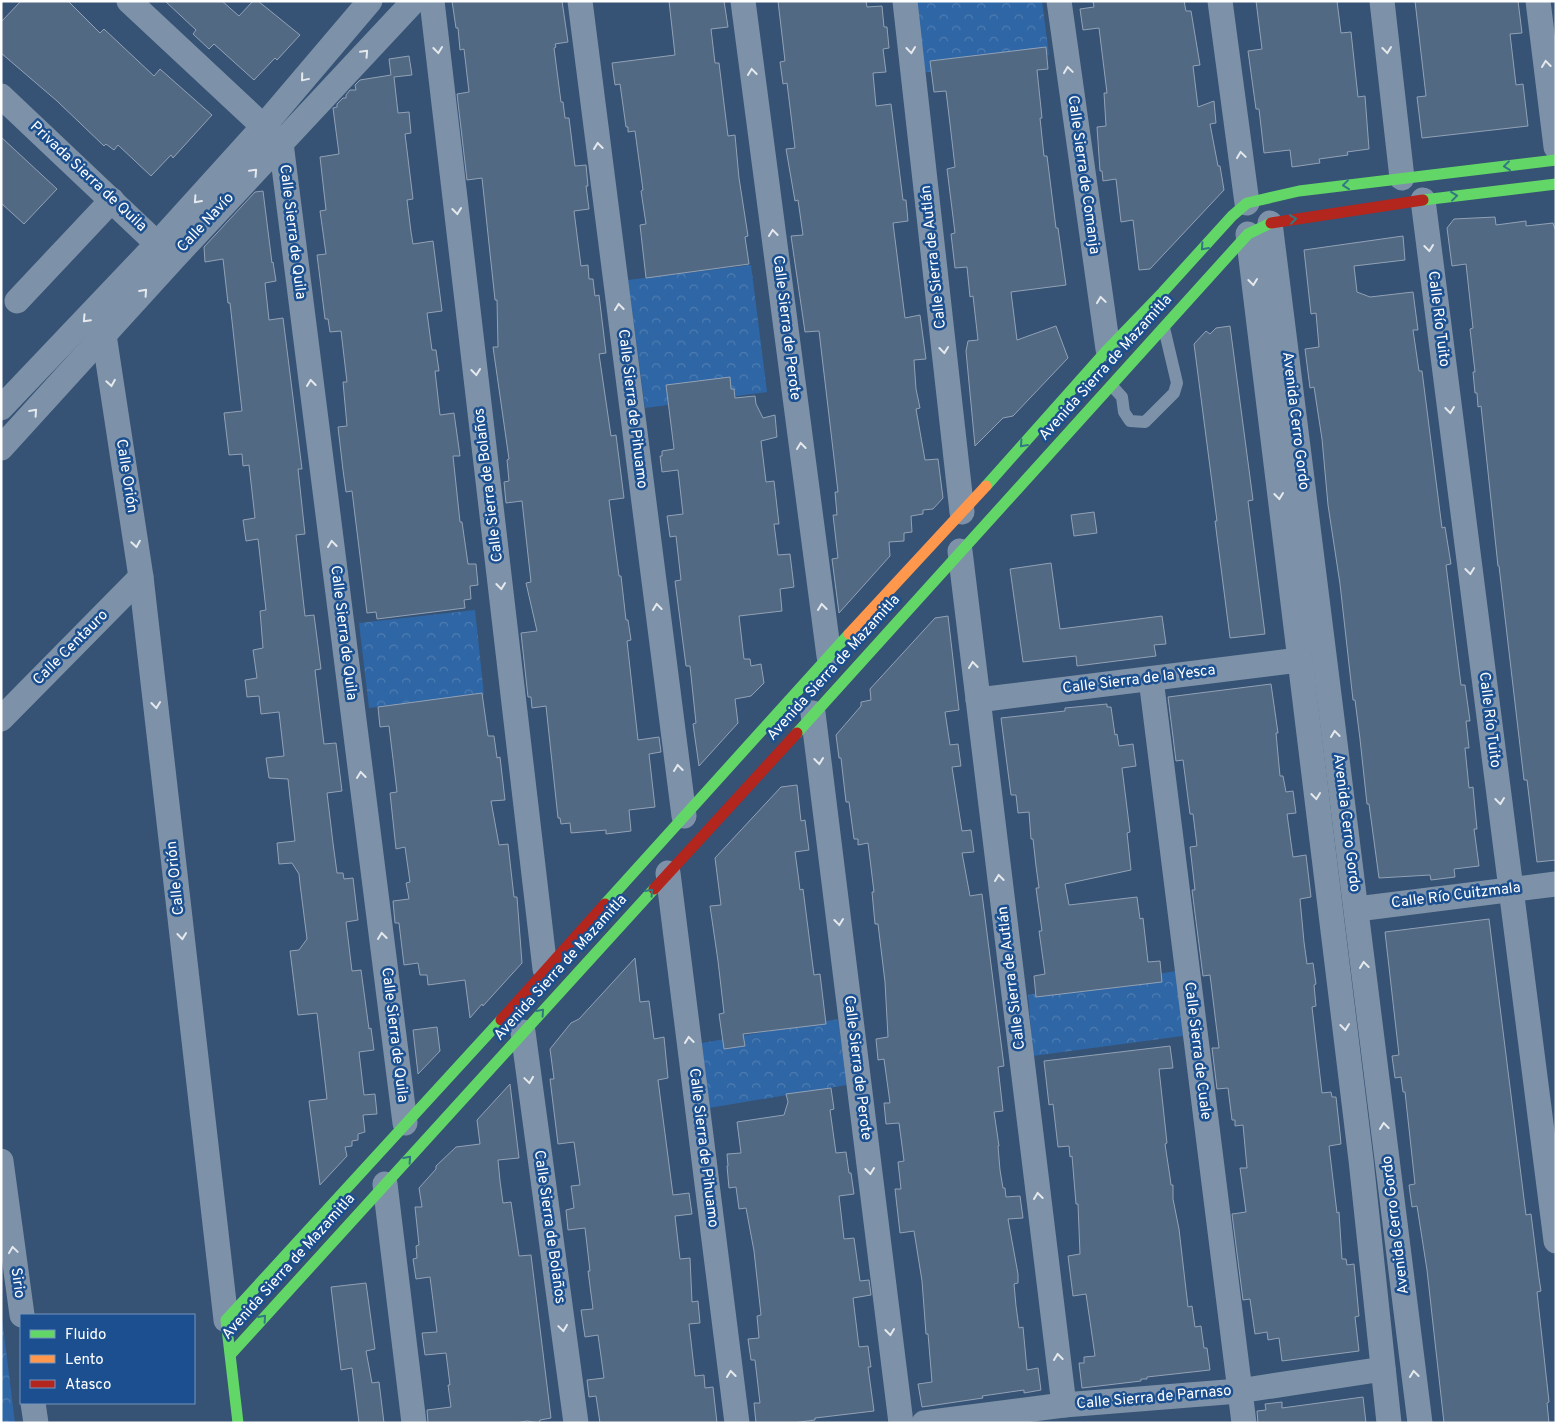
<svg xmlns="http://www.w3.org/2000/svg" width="1557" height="1424" font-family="Overpass,sans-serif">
  <defs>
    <pattern id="park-crowns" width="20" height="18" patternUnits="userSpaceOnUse" patternTransform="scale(1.25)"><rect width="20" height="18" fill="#2f66a5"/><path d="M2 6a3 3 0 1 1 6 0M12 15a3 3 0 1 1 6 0" fill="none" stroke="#4e7db2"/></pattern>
  </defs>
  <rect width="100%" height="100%" fill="#365274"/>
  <g fill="url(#park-crowns)">
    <polygon points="910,1 1042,1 1049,55 921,73"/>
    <polygon points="751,265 767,392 645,408 628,280"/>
    <polygon points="475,610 484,695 369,708 359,623"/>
    <polygon points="1182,970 1190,1035 1033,1056 1028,995"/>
    <polygon points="838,1019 847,1085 709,1108 702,1043"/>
    <polygon points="1,1310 15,1423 1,1423"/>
  </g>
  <g fill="#526984" stroke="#92a2b6">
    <polygon points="21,1 68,1 100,33 104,29 154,76 160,69 212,115 173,158 171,155 151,176 118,145 114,150 106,144 104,146 57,101 1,53 1,22"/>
    <polygon points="165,1 222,1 239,16 253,1 258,1 300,35 277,60 275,58 254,80 214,44 209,49 193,34 196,30"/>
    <polygon points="452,1 562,1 568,42 555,44 556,47 554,48 561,102 563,102 565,118 569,118 575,166 586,165 588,186 586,186 589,209 574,211 581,266 588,265 589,279 593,279 595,296 599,295 606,353 599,354 611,436 616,435 624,498 609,500 619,576 621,576 626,620 628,620 631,640 627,641 638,740 659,737 661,752 649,754 655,807 629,810 631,831 606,834 606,830 571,833 570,823 561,824 560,818 558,818 546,706 532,708 531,697 528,697 521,633 537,631 526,583 531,582 522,501 506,503 504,482 509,481 507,460 509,459 493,347 498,347 497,300 495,300 482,178 467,180 457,94 469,92 464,49 460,50 458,28 456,28"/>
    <polygon points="669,1 724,1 728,27 711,29 715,63 719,63 728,136 735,135 739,178 748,236 745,237 749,264 646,278 640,225 646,224 641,191 643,190 635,131 628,132 628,127 626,127 620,84 615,85 612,63 675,55"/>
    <polygon points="778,1 866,1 867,7 882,6 884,27 887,27 889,48 883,49 886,72 873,73 876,106 891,104 903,200 906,200 908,221 893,223 905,318 920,315 926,359 914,360 916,389 920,408 916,409 925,460 938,459 943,498 933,509 923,510 923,514 911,516 912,532 904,533 904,541 889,542 890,556 839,613 832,559 838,558 833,515 837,515 835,492 838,492 819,331 805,332 791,236 803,235 798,200 795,201 786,149 795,148 787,83 783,84 780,62 785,61"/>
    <polygon points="1093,1 1184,1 1186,11 1191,11 1200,65 1193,66 1198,107 1214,101 1216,123 1210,124 1218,166 1220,166 1224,190 1150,269 1139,270 1133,220 1121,222 1116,179 1103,181 1102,171 1100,171 1097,127 1106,126 1104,93 1107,93 1099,28 1083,30 1080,9 1094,7"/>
    <polygon points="1256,1 1337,1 1341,33 1351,32 1358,97 1365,96 1369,149 1347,152 1348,155 1319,159 1320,163 1292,167 1290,150 1264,153 1259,109 1256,109 1248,51 1262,49"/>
    <polygon points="1415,1 1518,1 1522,33 1510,34 1516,85 1523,84 1528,126 1422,138 1417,97 1426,96"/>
    <polygon points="1046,47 1048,69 1037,70 1042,118 1040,118 1044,156 1047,156 1056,228 1058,228 1066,285 1011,292 1017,340 1056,326 1068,358 1013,416 1003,418 975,446 966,351 968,341 978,340 973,296 970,297 967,267 955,268 951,234 955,233 947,169 955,167 950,124 946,91 934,92 930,61"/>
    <polygon points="409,56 412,75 394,77 398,113 409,112 411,133 405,134 413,199 407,200 411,232 413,244 433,241 442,311 427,313 432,350 436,350 439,371 435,371 440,415 454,413 460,456 453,456 460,522 462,522 468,564 476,564 478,585 470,586 471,599 464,600 465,608 377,619 376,612 367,613 352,491 346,492 343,470 338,427 347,426 343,382 347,382 341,331 330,332 328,319 325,319 317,255 326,254 320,211 326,210 320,157 339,154 333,108 337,107 337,104 343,98 346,98 346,95 350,90 356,90 355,85 360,80 391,75 389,59"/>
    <polygon points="1,137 57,189 24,224 1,203"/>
    <polygon points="263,191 272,263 273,262 276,281 265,283 269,320 283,318 302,469 298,469 305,534 296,535 305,616 314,615 321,669 315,670 324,744 336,743 342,791 327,793 333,843 337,873 343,873 344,879 353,878 358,920 346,922 352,971 361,970 369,1029 371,1028 374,1050 359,1052 364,1095 375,1094 377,1114 363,1115 365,1132 358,1134 358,1140 352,1141 352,1146 345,1147 347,1156 320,1185 309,1101 327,1099 317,1013 298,1015 290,951 299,950 307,939 300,884 299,874 292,863 279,864 277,843 295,841 290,798 288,779 269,778 266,758 284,756 279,712 261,714 259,696 247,697 245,680 257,678 253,650 263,648 260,611 266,610 258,539 246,541 243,520 255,518 249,465 243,466 242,454 229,455 224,413 242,411 230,303 228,303 223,259 205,262 204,247 255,192"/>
    <polygon points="1495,217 1496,225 1526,221 1526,226 1553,223 1556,232 1556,860 1537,862 1527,780 1524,780 1499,566 1498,566 1481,406 1478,407 1477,393 1475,393 1473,372 1475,372 1470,329 1473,328 1466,264 1452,266 1447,228 1454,219"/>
    <polygon points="1403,236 1405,260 1354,266 1357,292 1370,297 1413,292 1418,330 1413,330 1419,371 1422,371 1442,528 1445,527 1451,564 1446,565 1461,685 1465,685 1470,721 1466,721 1469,748 1465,748 1469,788 1473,787 1475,809 1477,829 1474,829 1479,866 1454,869 1455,877 1431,880 1430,875 1379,878 1369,804 1367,804 1360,739 1355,700 1353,700 1340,584 1328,505 1322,439 1314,387 1310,388 1305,349 1319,347 1316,313 1311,314 1304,250"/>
    <polygon points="1230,326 1253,500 1248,501 1265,634 1230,638 1215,521 1217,521 1194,344 1206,331 1210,334 1216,328"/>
    <polygon points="730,377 731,389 734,389 735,398 755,396 756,404 763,418 775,415 777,437 761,441 766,482 774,481 779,524 774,524 778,555 790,554 794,587 780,589 782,611 739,616 744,659 750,659 751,666 761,664 764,683 751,696 735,699 738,723 699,766 693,724 696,723 690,666 686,666 675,581 681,580 676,536 670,537 667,516 683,514 678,470 662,472 660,456 662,456 662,451 674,449 666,385"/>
    <polygon points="1094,512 1097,533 1074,536 1071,515"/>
    <polygon points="1051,563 1060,629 1162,616 1166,644 1154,645 1156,656 1077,666 1076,656 1023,662 1010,569"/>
    <polygon points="948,616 959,710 945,712 950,745 958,744 961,766 952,767 962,831 971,830 974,852 962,853 970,896 982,894 1004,1066 998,1067 1003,1111 994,1112 999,1146 998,1146 1000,1170 1003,1188 1005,1188 1006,1197 1020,1196 1023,1218 1008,1219 1018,1274 1018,1283 1014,1284 1016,1306 1019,1328 1023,1327 1027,1370 1038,1368 1041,1390 1024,1393 1024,1390 982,1396 983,1398 922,1407 918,1384 932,1382 928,1334 926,1334 922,1281 914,1231 900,1233 895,1189 901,1189 898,1162 904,1161 899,1123 886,1124 884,1103 890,1103 884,1059 878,1060 876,1039 888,1037 885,982 878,924 875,924 872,892 874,892 868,843 858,845 858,839 854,839 849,802 846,802 841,758 839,758 836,735 861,706 861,702 871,700 870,689 935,618"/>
    <polygon points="1271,684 1278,733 1276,733 1280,776 1283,776 1286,792 1293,791 1296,813 1287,814 1293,857 1306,855 1311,897 1300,899 1304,942 1307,964 1313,963 1316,984 1314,985 1316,1006 1312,1007 1322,1093 1331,1092 1332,1097 1336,1097 1340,1133 1341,1144 1329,1146 1337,1213 1339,1212 1342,1259 1346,1259 1347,1265 1354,1264 1359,1316 1355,1317 1359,1351 1282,1361 1279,1338 1268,1340 1267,1332 1255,1334 1250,1299 1243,1300 1232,1214 1246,1212 1240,1168 1247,1168 1243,1125 1235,1126 1235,1120 1232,1120 1228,1088 1217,1089 1212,1048 1219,1048 1210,975 1203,976 1192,890 1195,890 1190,847 1197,846 1193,814 1190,814 1183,760 1176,761 1168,697"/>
    <polygon points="482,693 488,736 494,736 497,758 500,757 505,800 491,801 499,845 508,844 514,897 517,897 522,963 483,1006 482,1004 470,1018 465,980 428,985 427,975 420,975 418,963 404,965 399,923 395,923 393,901 409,899 406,883 410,882 405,847 396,849 390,793 397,792 389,726 380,727 378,707"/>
    <polygon points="1107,704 1107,707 1111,707 1115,735 1117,734 1119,746 1133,744 1136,766 1122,768 1130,832 1127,833 1131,870 1065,884 1069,905 1137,897 1140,919 1143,918 1148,962 1160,961 1162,982 1036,997 1034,976 1045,974 1039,931 1042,931 1036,888 1039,888 1036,866 1033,839 1031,839 1029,812 1018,813 1016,795 1011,795 1001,718 1065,711 1065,708"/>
    <polygon points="797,785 801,821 805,820 809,850 795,852 798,874 800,890 803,889 814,975 820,974 826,1024 743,1034 745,1046 724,1049 719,1014 724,1013 718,961 710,906 721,905 715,858 781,787"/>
    <polygon points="1489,919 1526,1215 1531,1214 1539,1278 1541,1291 1537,1292 1549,1402 1547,1403 1549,1423 1444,1423 1427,1270 1417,1206 1412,1207 1409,1185 1415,1184 1405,1092 1403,1092 1401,1077 1395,1078 1392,1056 1399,1055 1385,932"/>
    <polygon points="635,958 640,1002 649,1001 654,1039 664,1037 668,1078 658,1080 673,1195 689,1193 692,1214 675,1216 680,1259 690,1258 692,1302 698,1301 700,1323 689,1324 695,1376 704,1375 705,1388 713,1387 717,1423 600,1423 596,1396 589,1397 587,1380 604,1378 598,1335 585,1337 581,1310 593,1309 588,1271 590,1271 585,1228 568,1230 566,1210 574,1208 571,1186 580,1185 574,1142 558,1144 550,1079 554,1079 550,1049 571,1023 579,1019"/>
    <polygon points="437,1027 440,1051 418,1074 413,1030"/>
    <polygon points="1170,1046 1173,1068 1159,1069 1167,1143 1165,1144 1170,1177 1171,1185 1173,1185 1173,1199 1179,1229 1188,1307 1192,1306 1195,1327 1201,1326 1204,1348 1207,1348 1210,1370 1147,1377 1147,1379 1141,1379 1141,1381 1082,1388 1079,1363 1084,1363 1084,1357 1095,1356 1086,1294 1073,1296 1068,1256 1080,1254 1078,1204 1076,1204 1072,1156 1070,1157 1069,1146 1058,1147 1053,1104 1049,1105 1044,1061"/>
    <polygon points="510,1084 519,1158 498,1160 500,1181 503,1203 511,1202 519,1256 531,1255 551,1418 540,1420 539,1423 527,1421 516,1423 428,1423 427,1410 451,1407 448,1385 450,1385 446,1353 425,1355 422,1333 437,1332 430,1277 416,1279 413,1259 417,1258 416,1246 419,1245 415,1207 422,1207 419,1188 436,1169 436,1166 456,1147 480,1144 477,1120"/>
    <polygon points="831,1088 834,1109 830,1110 836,1153 846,1152 849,1173 851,1173 854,1194 839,1196 844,1239 854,1238 860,1281 869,1280 871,1295 853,1298 859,1347 868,1346 871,1367 868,1367 874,1411 815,1418 815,1420 793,1423 756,1423 754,1403 760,1403 755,1360 751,1360 748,1339 759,1338 757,1316 761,1315 754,1251 746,1208 739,1209 736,1187 729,1188 727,1166 728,1166 727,1154 741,1153 737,1122 784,1115 788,1102 786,1094"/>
    <polygon points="366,1283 375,1349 366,1351 372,1383 379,1382 384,1423 359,1423 352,1368 341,1370 331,1287"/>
    <polygon points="1363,1397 1366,1423 1258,1423 1257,1411 1266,1410 1265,1404 1282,1402 1282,1408"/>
  </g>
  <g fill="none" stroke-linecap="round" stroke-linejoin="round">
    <polyline stroke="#7d92a8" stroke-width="12" points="1112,386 1122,397 1124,412 1130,421 1145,422 1174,393 1177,383 1164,328"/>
    <g stroke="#7d92a8" stroke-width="25">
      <polyline points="129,1 281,143 405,1123"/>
      <polyline points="432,1 545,969"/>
      <polyline points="580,1 684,816"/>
      <polyline points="743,1 829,656"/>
      <polyline points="905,1 962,512"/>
      <polyline points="1059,1 1108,349"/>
      <polyline points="1220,1 1247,203"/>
      <polyline points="1382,1 1402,178"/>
      <polyline points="1538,1 1556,147"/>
      <polyline points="1,96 168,254"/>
      <polyline points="1423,200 1556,1241"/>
      <polyline points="1270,223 1420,1423"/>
      <polyline points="1248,234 1361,1160 1389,1423"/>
      <polyline points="17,301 112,200"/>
      <polyline points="104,335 141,577 226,1320"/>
      <polyline points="1,408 158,243 263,127 370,1"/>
      <polyline points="1,448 173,259 414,1"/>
      <polyline points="960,551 1064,1405"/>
      <polyline points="1151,679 1244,1423"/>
      <polyline points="978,700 1299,660"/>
      <polyline points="813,713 901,1423"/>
      <polyline points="1,719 141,577"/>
      <polyline points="668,873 737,1423"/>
      <polyline points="1357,909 1556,884"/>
      <polyline points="523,1032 576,1423"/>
      <polyline points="1,1161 22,1315"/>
      <polyline points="385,1184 414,1423"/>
      <polyline points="33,1403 36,1423"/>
      <polyline points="924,1423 1064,1405 1239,1391 1383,1369"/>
    </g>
    <g stroke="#63d668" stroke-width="11">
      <polyline points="1423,200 1556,184"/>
      <polyline points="986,486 1108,349 1163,292 1232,216 1247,203 1299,191 1556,160"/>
      <polyline points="797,733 1248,234 1271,223"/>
      <polyline points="605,904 849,634"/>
      <polyline points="231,1354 654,889"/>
      <polyline points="238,1423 226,1320 501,1020"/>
    </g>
    <polyline stroke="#ff974d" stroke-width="11" points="849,634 986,486"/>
    <g stroke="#b3261e" stroke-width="11">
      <polyline points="1271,223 1423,200"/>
      <polyline points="654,889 797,733"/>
      <polyline points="501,1020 605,904"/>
    </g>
  </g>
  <defs><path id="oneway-chevron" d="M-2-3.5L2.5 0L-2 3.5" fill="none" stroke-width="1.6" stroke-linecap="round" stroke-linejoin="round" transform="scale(1.25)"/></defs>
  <g stroke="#e5e9ee">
    <use href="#oneway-chevron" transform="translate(438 50) rotate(83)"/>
    <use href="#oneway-chevron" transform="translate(911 50) rotate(84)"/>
    <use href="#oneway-chevron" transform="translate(1387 50) rotate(83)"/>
    <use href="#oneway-chevron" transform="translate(365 53) rotate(-47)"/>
    <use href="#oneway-chevron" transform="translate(1546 64) rotate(-97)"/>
    <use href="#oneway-chevron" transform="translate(1068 70) rotate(-98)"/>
    <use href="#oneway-chevron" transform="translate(752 72) rotate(-97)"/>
    <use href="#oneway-chevron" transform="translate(304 78) rotate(130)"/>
    <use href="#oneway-chevron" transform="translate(598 146) rotate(-97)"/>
    <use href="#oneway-chevron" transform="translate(1241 155) rotate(-98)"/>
    <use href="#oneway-chevron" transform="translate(254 172) rotate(-47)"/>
    <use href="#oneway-chevron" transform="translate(197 200) rotate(132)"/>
    <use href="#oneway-chevron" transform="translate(457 211) rotate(83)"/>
    <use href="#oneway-chevron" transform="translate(773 233) rotate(-97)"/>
    <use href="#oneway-chevron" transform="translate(1429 248) rotate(83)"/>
    <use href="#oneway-chevron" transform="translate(1253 282) rotate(83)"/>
    <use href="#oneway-chevron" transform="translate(144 292) rotate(-48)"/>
    <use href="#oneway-chevron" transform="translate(1101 300) rotate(-98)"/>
    <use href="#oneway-chevron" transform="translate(619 307) rotate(-97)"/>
    <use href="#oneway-chevron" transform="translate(86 319) rotate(133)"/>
    <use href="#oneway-chevron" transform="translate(944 350) rotate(84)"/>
    <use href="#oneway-chevron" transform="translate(476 372) rotate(83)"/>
    <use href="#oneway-chevron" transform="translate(111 383) rotate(81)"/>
    <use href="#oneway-chevron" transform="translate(311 383) rotate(-97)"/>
    <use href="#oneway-chevron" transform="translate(1450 410) rotate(83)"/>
    <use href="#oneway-chevron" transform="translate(34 412) rotate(-48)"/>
    <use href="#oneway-chevron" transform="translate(801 446) rotate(-97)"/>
    <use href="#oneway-chevron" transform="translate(1279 496) rotate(83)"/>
    <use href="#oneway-chevron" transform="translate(136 544) rotate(81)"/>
    <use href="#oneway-chevron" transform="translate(332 544) rotate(-97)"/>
    <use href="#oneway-chevron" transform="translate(1470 571) rotate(83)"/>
    <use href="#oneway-chevron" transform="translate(501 586) rotate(83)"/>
    <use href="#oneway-chevron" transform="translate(657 607) rotate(-97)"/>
    <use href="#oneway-chevron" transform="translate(822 607) rotate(-97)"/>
    <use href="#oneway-chevron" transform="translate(973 665) rotate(-97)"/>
    <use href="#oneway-chevron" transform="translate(156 705) rotate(84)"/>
    <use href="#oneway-chevron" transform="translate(1335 734) rotate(-97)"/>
    <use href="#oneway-chevron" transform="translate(819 761) rotate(83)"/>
    <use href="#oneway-chevron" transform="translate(678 768) rotate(-97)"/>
    <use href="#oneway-chevron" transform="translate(361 775) rotate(-97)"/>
    <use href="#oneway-chevron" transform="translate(1316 796) rotate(83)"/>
    <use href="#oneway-chevron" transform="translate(1500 801) rotate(83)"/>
    <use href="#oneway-chevron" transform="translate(999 878) rotate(-97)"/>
    <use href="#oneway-chevron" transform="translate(839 922) rotate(83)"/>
    <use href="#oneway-chevron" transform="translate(182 936) rotate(84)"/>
    <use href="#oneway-chevron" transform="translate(382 936) rotate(-97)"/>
    <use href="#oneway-chevron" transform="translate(1364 965) rotate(-97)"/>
    <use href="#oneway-chevron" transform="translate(1345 1027) rotate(83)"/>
    <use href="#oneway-chevron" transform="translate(689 1040) rotate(-97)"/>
    <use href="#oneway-chevron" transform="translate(529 1080) rotate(82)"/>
    <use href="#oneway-chevron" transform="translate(1384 1126) rotate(-97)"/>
    <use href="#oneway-chevron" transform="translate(870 1171) rotate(83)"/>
    <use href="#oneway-chevron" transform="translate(1038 1196) rotate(-97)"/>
    <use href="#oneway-chevron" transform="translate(13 1250) rotate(-98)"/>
    <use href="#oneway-chevron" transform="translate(563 1328) rotate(82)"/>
    <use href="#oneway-chevron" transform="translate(890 1332) rotate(83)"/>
    <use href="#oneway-chevron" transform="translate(1058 1357) rotate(-97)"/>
    <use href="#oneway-chevron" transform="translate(731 1374) rotate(-97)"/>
    <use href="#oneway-chevron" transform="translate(1414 1374) rotate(-97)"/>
  </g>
  <g stroke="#317883">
    <use href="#oneway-chevron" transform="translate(1507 166) rotate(173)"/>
    <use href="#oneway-chevron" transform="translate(1346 185) rotate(173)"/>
    <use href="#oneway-chevron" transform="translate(1454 196) rotate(-7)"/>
    <use href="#oneway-chevron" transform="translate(1293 219) rotate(-8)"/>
    <use href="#oneway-chevron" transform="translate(1204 247) rotate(132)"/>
    <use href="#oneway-chevron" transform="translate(1023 444) rotate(132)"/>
    <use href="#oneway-chevron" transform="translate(650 892) rotate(-48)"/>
    <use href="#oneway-chevron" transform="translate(541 1012) rotate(-48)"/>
    <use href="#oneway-chevron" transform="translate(408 1159) rotate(-48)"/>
    <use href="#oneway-chevron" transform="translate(263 1318) rotate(-48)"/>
  </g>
  <g text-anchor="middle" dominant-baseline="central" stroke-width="5" stroke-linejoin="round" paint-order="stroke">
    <g font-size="15" fill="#fff" stroke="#1b4f8f">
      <text transform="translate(1083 175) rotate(82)">Calle Sierra de Comanja</text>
      <text transform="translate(88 177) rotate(43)">Privada Sierra de Quila</text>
      <text transform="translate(206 223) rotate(-47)">Calle Navío</text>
      <text transform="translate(292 232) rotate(83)">Calle Sierra de Quila</text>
      <text transform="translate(934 257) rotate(-96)">Calle Sierra de Autlán</text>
      <text transform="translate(1438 319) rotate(83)">Calle Río Tuito</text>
      <text transform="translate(786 328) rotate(83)">Calle Sierra de Perote</text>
      <text transform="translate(1106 368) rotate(-48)">Avenida Sierra de Mazamitla</text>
      <text transform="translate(632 409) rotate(83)">Calle Sierra de Pihuamo</text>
      <text transform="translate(1295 421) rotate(83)">Avenida Cerro Gordo</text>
      <text transform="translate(126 476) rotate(81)">Calle Orión</text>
      <text transform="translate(489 485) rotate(-97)">Calle Sierra de Bolaños</text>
      <text transform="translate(343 633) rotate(83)">Calle Sierra de Quila</text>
      <text transform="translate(71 648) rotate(-45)">Calle Centauro</text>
      <text transform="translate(834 668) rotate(-48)">Avenida Sierra de Mazamitla</text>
      <text transform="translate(1139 680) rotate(-7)">Calle Sierra de la Yesca</text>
      <text transform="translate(1489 720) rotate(83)">Calle Río Tuito</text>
      <text transform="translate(1346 823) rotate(83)">Avenida Cerro Gordo</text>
      <text transform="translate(176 878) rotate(-96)">Calle Orión</text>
      <text transform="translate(1456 896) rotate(-7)">Calle Río Cuitzmala</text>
      <text transform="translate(561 968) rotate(-48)">Avenida Sierra de Mazamitla</text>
      <text transform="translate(1012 978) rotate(-97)">Calle Sierra de Autlán</text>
      <text transform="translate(394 1035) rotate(83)">Calle Sierra de Quila</text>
      <text transform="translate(1197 1051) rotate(83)">Calle Sierra de Cuale</text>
      <text transform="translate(857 1068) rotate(83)">Calle Sierra de Perote</text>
      <text transform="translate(703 1148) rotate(83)">Calle Sierra de Pihuamo</text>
      <text transform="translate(1396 1225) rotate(-97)">Avenida Cerro Gordo</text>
      <text transform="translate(549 1227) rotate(82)">Calle Sierra de Bolaños</text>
      <text transform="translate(289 1267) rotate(-48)">Avenida Sierra de Mazamitla</text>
      <text transform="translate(17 1283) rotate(82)">Sirio</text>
      <text transform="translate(1154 1398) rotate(-5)">Calle Sierra de Parnaso</text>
    </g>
  </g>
  <rect width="1557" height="1424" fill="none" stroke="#ffffff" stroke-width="5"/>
  <rect x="20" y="1314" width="175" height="90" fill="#1b4f8f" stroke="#7695bc"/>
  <rect x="30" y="1330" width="25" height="8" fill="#63d668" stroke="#7695bc"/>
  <text x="65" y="1339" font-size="15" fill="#ffffff">Fluido</text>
  <rect x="30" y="1355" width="25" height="8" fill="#ff974d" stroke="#7695bc"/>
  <text x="65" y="1364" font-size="15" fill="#ffffff">Lento</text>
  <rect x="30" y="1380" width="25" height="8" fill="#b3261e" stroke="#7695bc"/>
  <text x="65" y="1389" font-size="15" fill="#ffffff">Atasco</text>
</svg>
